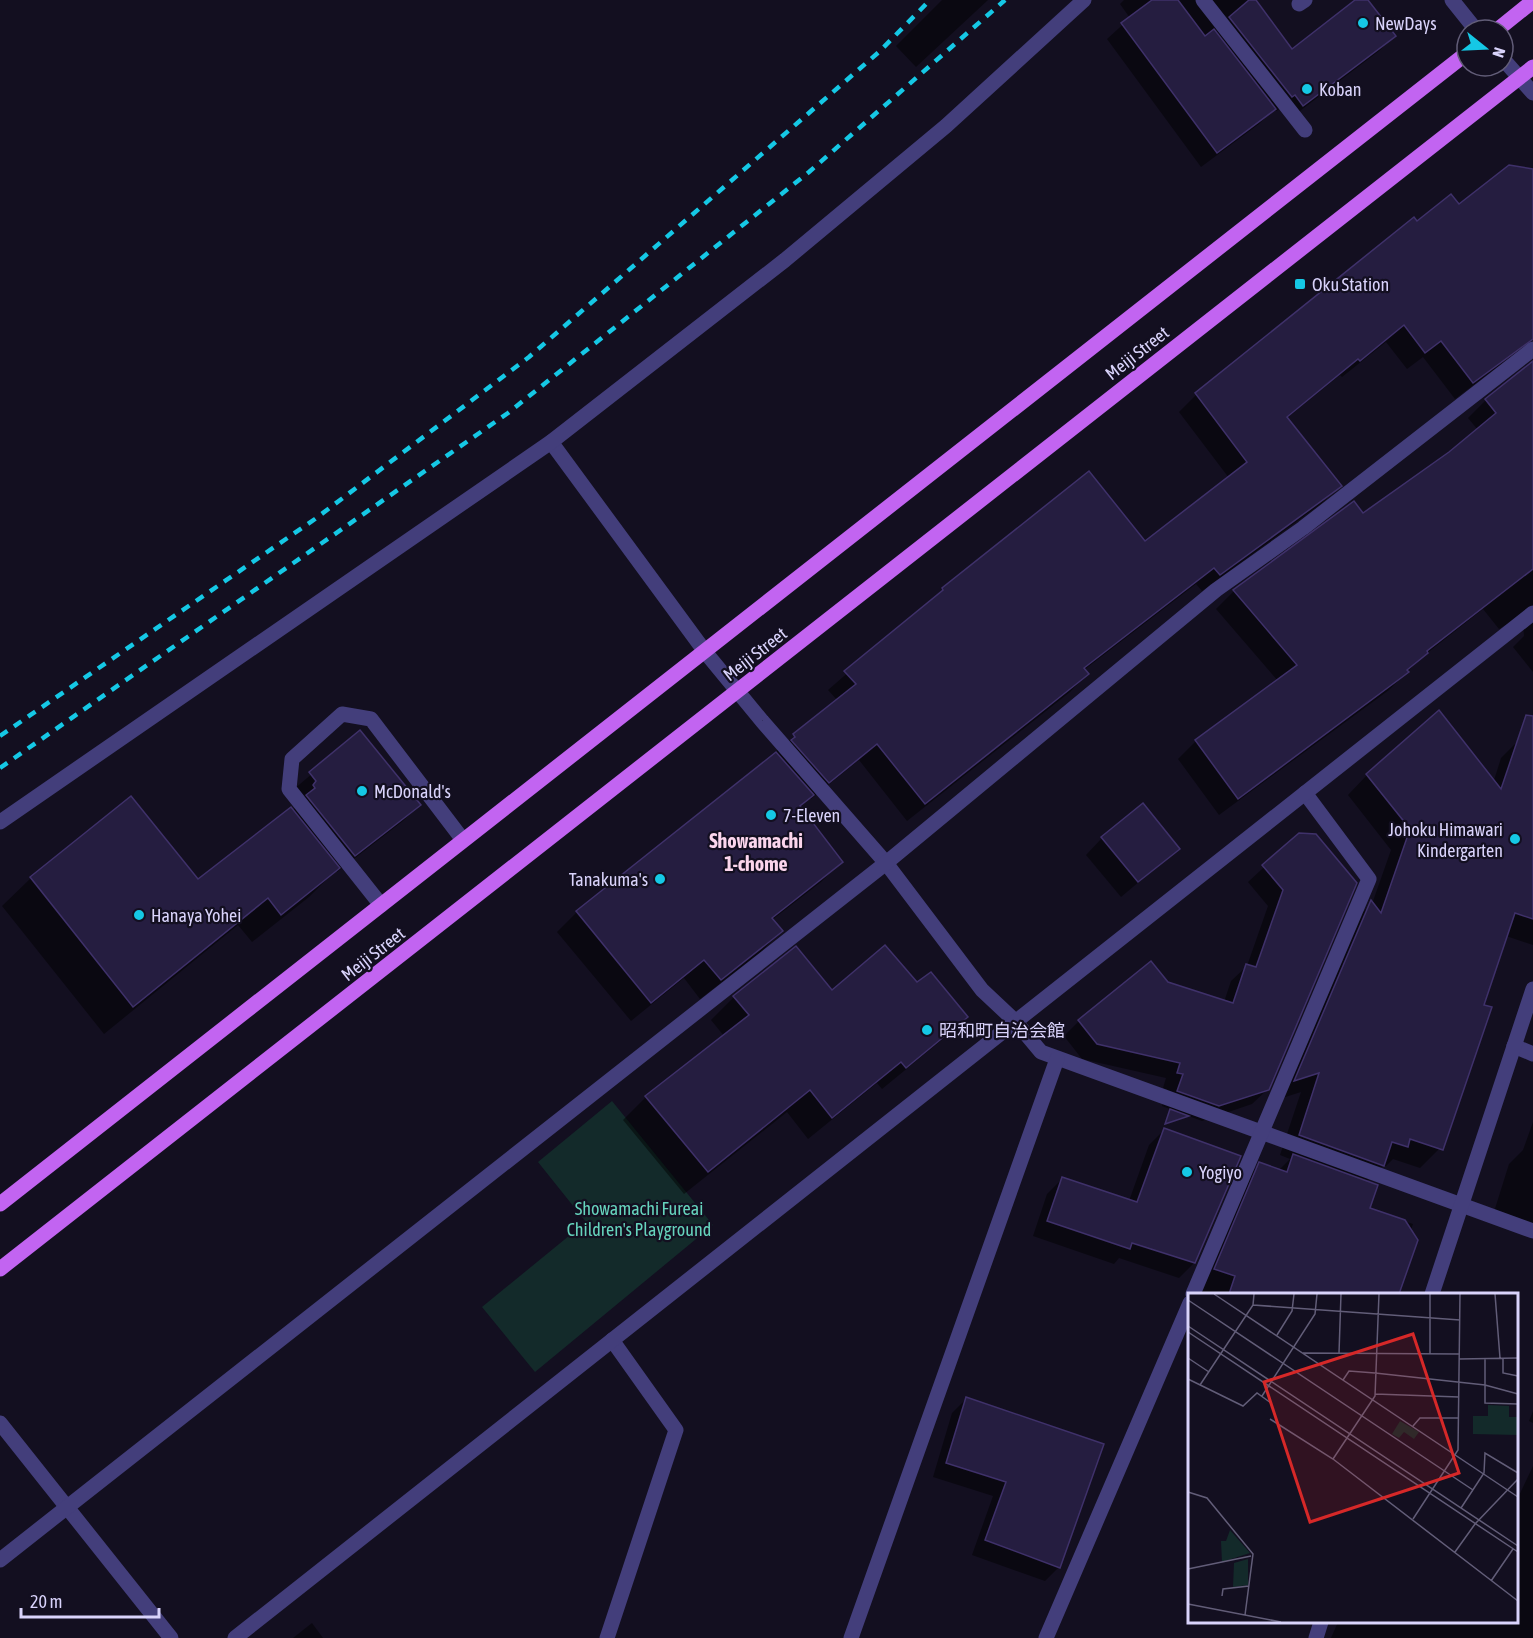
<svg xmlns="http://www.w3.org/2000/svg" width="1533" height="1638" font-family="'Asap Condensed','Noto Sans JP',sans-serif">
  <rect width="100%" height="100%" fill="#130f20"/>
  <polygon fill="#132a2a" points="612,1101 713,1225 535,1372 482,1307 586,1222 538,1162"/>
  <g fill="#0007">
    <polygon points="942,0 988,0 916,67 896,46"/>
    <polygon points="1124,0 1254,0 1292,51 1358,0 1366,0 1394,36 1379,51 1288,120 1280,109 1276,111 1274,109 1259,124 1201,167 1107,39 1130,18 1120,4"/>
    <polygon points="1533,171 1533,330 1501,364 1455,399 1423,357 1407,369 1386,342 1342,377 1340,375 1287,418 1340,485 1322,503 1202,591 1196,584 1084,670 1087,674 1070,692 907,821 859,760 811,799 810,798 799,808 841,862 821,882 772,920 781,931 762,951 700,999 684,978 631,1021 557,932 577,912 838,701 828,690 943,590 1145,544 1229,478 1179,412 1196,395 1414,220 1416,223 1459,206"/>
    <polygon points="1533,365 1533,672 1513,647 1524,636 1523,624 1512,621 1499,629 1483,609 1421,658 1389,690 1219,815 1178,759 1196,741 1278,681 1216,609 1234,591 1363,515 1449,453 1478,430 1468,418 1486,400"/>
    <polygon points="360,733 419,805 403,821 337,872 336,870 309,897 252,942 238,925 104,1034 2,906 31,878 131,798 198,881 292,811 299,804 293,790"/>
    <polygon points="1518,741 1533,746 1533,807 1490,793 1501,758"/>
    <polygon points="1367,775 1533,852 1533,945 1506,936 1440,1148 1420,1168 1393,1159 1386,1166 1383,1165 1366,1182 1368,1209 1413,1224 1401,1257 1409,1260 1398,1294 1190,1294 1235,1189 1260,1164 1278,1171 1290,1159 1280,1155 1301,1092 1276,1100 1351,922 1372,904 1391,850 1348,795"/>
    <polygon points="1300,834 1268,1089 1252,1104 1202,1121 1162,1106 1168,1090 1163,1088 1166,1078 1082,1059 1064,1036 1079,1021 1167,984 1224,1002 1231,981 1247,966 1268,906 1248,882"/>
    <polygon points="1102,838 1178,849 1121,897 1086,855"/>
    <polygon points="917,984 966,1017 943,1039 882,1089 877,1083 808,1139 787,1112 684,1194 623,1120 646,1097 724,1036 711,1020 734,997"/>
    <polygon points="1533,1122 1533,1228 1493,1215 1509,1164 1523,1150"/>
    <polygon points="1164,1130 1194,1263 1179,1278 1119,1258 1114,1264 1033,1236 1047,1194 1062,1179 1129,1201 1149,1145"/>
    <polygon points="967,1398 1059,1567 1045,1581 972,1555 993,1496 933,1477 952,1413"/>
    <polygon points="1533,1411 1533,1423 1529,1421"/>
    <polygon points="1533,1466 1533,1638 1331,1638 1338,1622 1516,1622 1516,1502"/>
    <polygon points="312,1623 323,1638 293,1638"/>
  </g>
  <g fill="#251d40" stroke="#3f316a" stroke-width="1.5">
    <polygon points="1152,0 1178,0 1205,36 1214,29 1276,109 1217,153 1121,23"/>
    <polygon points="1249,0 1256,0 1292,49 1355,0 1368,0 1396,36 1303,106 1295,95 1292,97 1229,17"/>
    <polygon points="1509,165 1533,169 1533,339 1473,383 1441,341 1425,353 1404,325 1360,361 1358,359 1287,417 1342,486 1220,575 1214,568 1084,668 1089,674 925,804 877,744 829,783 791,740 795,737 793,734 856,684 844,671 943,590 942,588 1089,471 1145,541 1247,462 1195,393 1414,217 1417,221 1451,194 1459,204"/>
    <polygon points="1533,361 1533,569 1427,651 1428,653 1407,670 1409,672 1238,799 1195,740 1297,665 1233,590 1354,501 1363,513 1449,452 1496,413 1485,399"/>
    <polygon points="1439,710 1501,789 1526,715 1533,716 1533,919 1515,913 1484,1005 1492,1007 1443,1150 1410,1139 1408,1147 1392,1142 1384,1166 1299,1135 1319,1073 1294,1081 1371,900 1381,913 1410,829 1366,774"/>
    <polygon points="360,730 421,805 355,856 306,795 315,788 313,785 316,781 309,772"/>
    <polygon points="776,752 814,795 800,806 843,862 772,918 783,931 721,980 704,960 651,1003 576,911"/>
    <polygon points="131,796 198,879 291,807 340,868 281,915 268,898 133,1007 30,877"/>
    <polygon points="1143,803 1180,849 1138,882 1101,837"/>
    <polygon points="1299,833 1316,834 1357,883 1269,1090 1219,1106 1177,1091 1183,1074 1177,1073 1180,1063 1097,1044 1078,1020 1151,961 1168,982 1233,1003 1246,964 1256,967 1283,890 1262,865"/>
    <polygon points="885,945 917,982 931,972 968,1017 906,1068 901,1062 832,1118 810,1090 708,1172 645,1096 749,1015 733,996 796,946 832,990"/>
    <polygon points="1170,1109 1189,1116 1165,1124"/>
    <polygon points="1164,1128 1241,1156 1195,1263 1132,1243 1130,1249 1047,1221 1062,1177 1137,1202"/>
    <polygon points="1293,1154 1378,1185 1370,1208 1405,1220 1418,1240 1399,1294 1229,1294 1235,1276 1214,1269 1259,1162 1287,1172"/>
    <polygon points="966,1397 1104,1444 1060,1568 985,1540 1006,1482 946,1463"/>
  </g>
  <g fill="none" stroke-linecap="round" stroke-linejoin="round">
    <g stroke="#433e7b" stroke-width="15">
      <polyline points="1203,0 1305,130"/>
      <polyline points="381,905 289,789 292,759 342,714 371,719 463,840"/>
      <polyline points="1514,1046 1533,1054"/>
    </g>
    <g stroke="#433e7b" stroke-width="15">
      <polyline points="1452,0 1476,30"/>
      <polyline points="1299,4 1305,0"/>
      <polyline points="551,442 706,653 762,721 886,863 982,990 1015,1021 1041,1052 1533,1231"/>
      <polyline points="0,822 551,442 785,260 946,126 1084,0"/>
      <polyline points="1193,1294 1369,879 1305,793"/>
      <polyline points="0,1423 171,1638"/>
      <polyline points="0,1560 886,863 1216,590 1303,528 1533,349"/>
      <polyline points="607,1638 676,1430 612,1340"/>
      <polyline points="851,1638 1057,1059"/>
      <polyline points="1046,1638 1190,1303"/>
    </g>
    <g stroke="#433e7b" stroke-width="15">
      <polyline points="1503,59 1533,93"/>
      <polyline points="1432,1294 1533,989"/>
      <polyline points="235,1638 1533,613"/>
      <polyline points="1316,1638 1321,1622"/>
    </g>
    <g stroke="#c264f1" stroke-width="15">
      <polyline points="1497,30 1533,1"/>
      <polyline points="0,1204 1467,53"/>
      <polyline points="0,1269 1533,67"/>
    </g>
    <g stroke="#15c8e5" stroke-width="4.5" stroke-dasharray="9 8" stroke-linecap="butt">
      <polyline points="0,736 315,519 529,357 880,51 930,0"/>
      <polyline points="0,768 508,413 809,172 1005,0"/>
    </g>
  </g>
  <g fill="#15c8e5" stroke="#130f20" stroke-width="2">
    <circle cx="1363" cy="23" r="6"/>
    <circle cx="1307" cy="89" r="6"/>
    <rect x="1294" y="278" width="12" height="12" rx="3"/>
    <circle cx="362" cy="791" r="6"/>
    <circle cx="771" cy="815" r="6"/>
    <circle cx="1515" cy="839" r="6"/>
    <circle cx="660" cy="879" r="6"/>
    <circle cx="139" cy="915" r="6"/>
    <circle cx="927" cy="1030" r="6"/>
    <circle cx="1187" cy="1172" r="6"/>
  </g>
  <g text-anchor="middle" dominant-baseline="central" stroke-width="4.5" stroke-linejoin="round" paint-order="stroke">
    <g font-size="18" fill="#d9d3fb" stroke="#130f20" text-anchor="start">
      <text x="1375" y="23">NewDays</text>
      <text x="1319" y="89">Koban</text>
      <text x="1312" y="284">Oku Station</text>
      <text x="374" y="791">McDonald's</text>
      <text x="783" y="815">7-Eleven</text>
      <text x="1503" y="829" text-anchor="end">Johoku Himawari<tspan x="1503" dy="21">Kindergarten</tspan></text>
      <text x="648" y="879" text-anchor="end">Tanakuma's</text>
      <text x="151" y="915">Hanaya Yohei</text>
      <text x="939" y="1030">昭和町自治会館</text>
      <text x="1199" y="1172">Yogiyo</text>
    </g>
    <g font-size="18" fill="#d9d3fb" stroke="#130f20">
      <text transform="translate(1137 353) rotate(-38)">Meiji Street</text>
      <text transform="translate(755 654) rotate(-38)">Meiji Street</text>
      <text transform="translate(373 954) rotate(-38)">Meiji Street</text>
    </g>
    <g font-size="18" fill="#66d4bd" stroke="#130f20">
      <text x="639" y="1208">Showamachi Fureai<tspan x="639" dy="21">Children's Playground</tspan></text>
    </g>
    <g font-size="20" font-weight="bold" fill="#fbd5ec" stroke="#130f20">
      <text x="756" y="840">Showamachi<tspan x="756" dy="23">1-chome</tspan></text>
    </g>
  </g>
  <g transform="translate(1188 1293)">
    <rect width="330" height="330" fill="#130f20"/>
    <path d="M300,112L321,113V124H330V142L285,141V123H300ZM212,128L231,139L226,146L216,139L211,145L204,141ZM42,237L62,260L34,269L33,248H38ZM60,266V292L45,294L46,270Z" fill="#132a2a"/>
    <path fill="none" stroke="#625d78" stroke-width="1.5" d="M26,1L330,204M242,1V61M307,1L312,65M0,7L285,197M65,12L272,27M0,33L330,253M0,39L330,259M89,42L104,18L106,1M115,60L271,61M151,60L153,1M0,65L21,79M315,65V80L330,83M271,66L330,65M297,66V110L330,111M0,86L55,113L69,100L83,110M155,87L161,78L187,80L297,92L330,101M12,92L65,12L66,1M187,101L271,104M74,103L127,21L129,1M82,126L145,166L330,308M225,133L232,125H270M145,166L187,103L191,1M0,199L19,205L65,261L57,322M273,215L296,180L297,160L330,180M225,226L270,157L272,1M267,259L287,231L330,186M0,276L63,263M303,288L325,256M34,303L35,296L61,293M0,311L93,329"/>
    <path fill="#d62828" fill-opacity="0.15" stroke="#d62828" stroke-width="3" d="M225,41L271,180L122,229L76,89Z"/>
    <rect width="330" height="330" fill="none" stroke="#d9d3fb" stroke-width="3"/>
  </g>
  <g transform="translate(1485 48) rotate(108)"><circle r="28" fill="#130f20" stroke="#625d78" stroke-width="1.5"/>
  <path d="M0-4.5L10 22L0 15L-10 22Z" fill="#15c8e5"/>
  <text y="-9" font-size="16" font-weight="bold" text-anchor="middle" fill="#d9d3fb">N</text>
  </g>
  <path d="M21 1608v9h138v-9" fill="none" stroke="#d9d3fb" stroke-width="3"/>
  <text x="30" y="1608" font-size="18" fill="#d9d3fb" stroke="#130f20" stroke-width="4.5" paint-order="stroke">20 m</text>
</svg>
